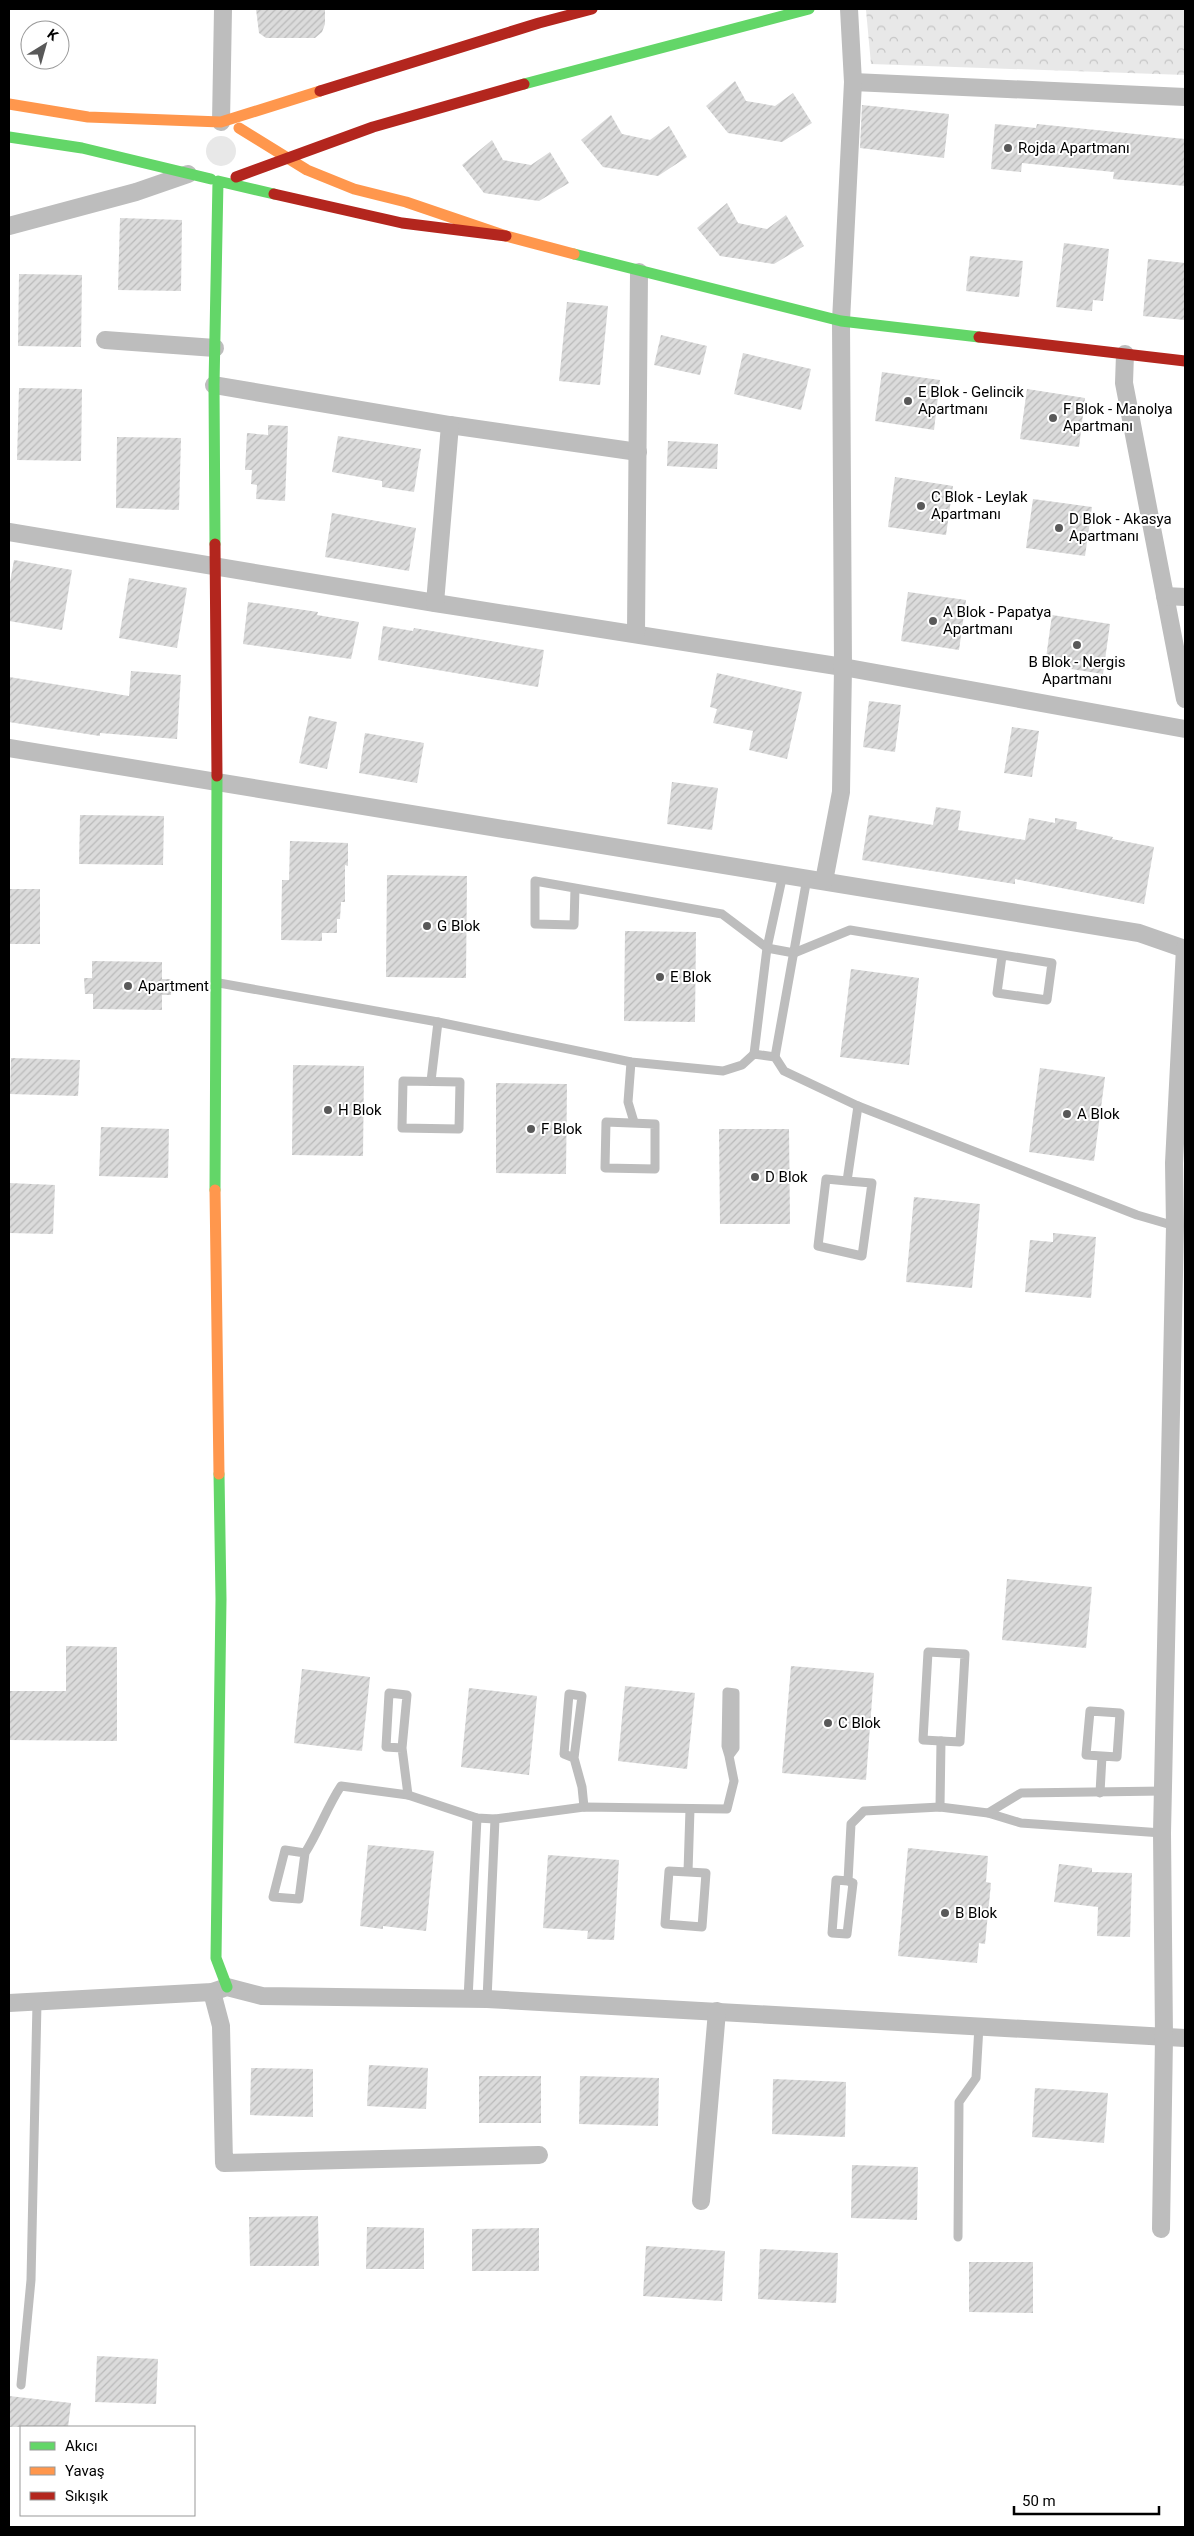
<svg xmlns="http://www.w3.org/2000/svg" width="1194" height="2536" font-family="Roboto,sans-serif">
  <defs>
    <pattern id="park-crowns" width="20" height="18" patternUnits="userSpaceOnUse" patternTransform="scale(1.25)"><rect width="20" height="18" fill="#e8e8e8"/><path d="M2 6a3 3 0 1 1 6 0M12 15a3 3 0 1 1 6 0" fill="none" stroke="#c5c5c5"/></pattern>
    <pattern id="building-hatch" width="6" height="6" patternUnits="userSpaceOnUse" patternTransform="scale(1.25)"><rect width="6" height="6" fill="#dbdbdb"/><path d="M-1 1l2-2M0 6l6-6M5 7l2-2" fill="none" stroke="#bababa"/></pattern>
  </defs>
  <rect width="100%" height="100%" fill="#fff"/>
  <circle fill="#e8e8e8" cx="221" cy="151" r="15"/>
  <polygon fill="url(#park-crowns)" points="872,9 1185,9 1185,75 871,64 866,10"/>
  <g fill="url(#building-hatch)">
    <polygon points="256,9 325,9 325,24 322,32 315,38 266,38 259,33"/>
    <polygon points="735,81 746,101 775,106 793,93 812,123 782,142 728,133 706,106"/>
    <polygon points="862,105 949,114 944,158 860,148"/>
    <polygon points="611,115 622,134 650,140 669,126 687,157 658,176 603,167 581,140"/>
    <polygon points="995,124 1036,128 1037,124 1185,139 1185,186 1113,179 1114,172 1022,163 1021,172 991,169"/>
    <polygon points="492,140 503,160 531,165 550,152 569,183 539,201 484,193 462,165"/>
    <polygon points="727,203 738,223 767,229 786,215 804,246 774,264 720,256 697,228"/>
    <polygon points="120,218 182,220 181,291 118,290"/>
    <polygon points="1064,243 1109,249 1103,301 1093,300 1092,311 1056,307"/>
    <polygon points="970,256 1023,261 1019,297 966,291"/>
    <polygon points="1148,259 1185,263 1185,320 1143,316"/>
    <polygon points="19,274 82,275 81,347 18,346"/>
    <polygon points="567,302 608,306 600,385 559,381"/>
    <polygon points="661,335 707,346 700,375 654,365"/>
    <polygon points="743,353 811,369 801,410 734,394"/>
    <polygon points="882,372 940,380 934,430 875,421"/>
    <polygon points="19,388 82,389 81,461 17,460"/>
    <polygon points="1027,389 1085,398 1079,447 1020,439"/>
    <polygon points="268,425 288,426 285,501 256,499 257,485 251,484 252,470 245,470 247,433 268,435"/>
    <polygon points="338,436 421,449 414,492 382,487 382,481 332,472"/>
    <polygon points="117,437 181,438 179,510 116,508"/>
    <polygon points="668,441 718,444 717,469 667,466"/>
    <polygon points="895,477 953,486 946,535 888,527"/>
    <polygon points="1033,499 1092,507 1085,556 1026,548"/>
    <polygon points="332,513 416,528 409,571 325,557"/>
    <polygon points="14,560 72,570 62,630 9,621 9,588"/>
    <polygon points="129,578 187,588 177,648 119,638"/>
    <polygon points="908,592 966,600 959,650 901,641"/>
    <polygon points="248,602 318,612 317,615 359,622 351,659 243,644"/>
    <polygon points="1052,615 1110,624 1103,674 1045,665"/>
    <polygon points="383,626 413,631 414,628 544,650 538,687 378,660"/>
    <polygon points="131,671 181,675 177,739 100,733 100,736 9,722 9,677 129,696"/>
    <polygon points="717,673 802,692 787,759 749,750 753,731 713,723 717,709 710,707"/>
    <polygon points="869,701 901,705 895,752 863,747"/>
    <polygon points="309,716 337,722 327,769 299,763"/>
    <polygon points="1012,727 1039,731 1032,777 1004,773"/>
    <polygon points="365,733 424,743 417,783 359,773"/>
    <polygon points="672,782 718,788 712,830 667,824"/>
    <polygon points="936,807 961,811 958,830 1025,840 1029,818 1055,823 1055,818 1077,822 1076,829 1113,837 1112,839 1154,847 1144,904 1015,879 1015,884 862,860 869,815 933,825"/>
    <polygon points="80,815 164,816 163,865 79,864"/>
    <polygon points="290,841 348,843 348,866 345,865 345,902 341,902 340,919 337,919 337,933 322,933 322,941 281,940 282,880 289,880"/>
    <polygon points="387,875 467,876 466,978 386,977"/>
    <rect x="9" y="889" width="31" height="55"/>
    <polygon points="625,931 696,932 695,1022 624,1021"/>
    <polygon points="92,961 162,962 162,979 172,979 171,995 162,995 162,1010 93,1009 93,994 85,994 84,978 92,978"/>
    <polygon points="851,969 919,978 909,1065 840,1057"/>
    <polygon points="11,1058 80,1060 78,1096 10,1094"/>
    <polygon points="293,1065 364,1066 363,1156 292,1155"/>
    <polygon points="1040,1068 1105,1077 1094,1161 1029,1152"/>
    <polygon points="496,1083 567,1084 566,1174 496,1173"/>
    <polygon points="101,1127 169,1129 168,1178 99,1176"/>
    <polygon points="719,1129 789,1129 790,1224 720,1224"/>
    <polygon points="9,1183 55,1185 53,1234 9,1233"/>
    <polygon points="914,1197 980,1204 972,1288 906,1282"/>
    <polygon points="1053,1233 1096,1237 1091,1298 1025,1292 1030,1240 1053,1242"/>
    <polygon points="1007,1579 1092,1587 1086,1648 1002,1640"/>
    <polygon points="66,1646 117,1647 117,1741 9,1740 9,1691 66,1691"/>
    <polygon points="791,1666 874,1673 866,1780 782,1773"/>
    <polygon points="302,1669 370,1677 362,1751 294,1743"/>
    <polygon points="625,1686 695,1693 687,1769 618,1761"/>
    <polygon points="469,1688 537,1696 529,1775 461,1767"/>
    <polygon points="368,1845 434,1851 426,1931 383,1926 383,1929 360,1926"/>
    <polygon points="908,1848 988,1856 986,1882 991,1883 985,1944 979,1943 977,1963 898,1956"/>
    <polygon points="548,1855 619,1860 614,1940 587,1939 588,1931 543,1928"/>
    <polygon points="1059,1864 1092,1868 1092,1872 1132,1873 1130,1937 1097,1936 1098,1907 1054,1902"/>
    <polygon points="369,2065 428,2068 426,2109 367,2106"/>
    <polygon points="251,2068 313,2069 313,2117 250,2115"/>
    <rect x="479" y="2076" width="62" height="47"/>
    <polygon points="580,2076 659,2078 658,2126 579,2124"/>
    <polygon points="773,2079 846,2082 845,2137 772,2134"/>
    <polygon points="1035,2088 1108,2093 1104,2143 1032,2137"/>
    <polygon points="852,2165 918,2167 917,2220 851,2218"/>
    <polygon points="318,2216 319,2266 250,2266 249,2217"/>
    <polygon points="367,2227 424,2228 424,2269 366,2269"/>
    <polygon points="539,2228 539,2271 472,2271 472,2229"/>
    <polygon points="646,2246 725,2251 722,2301 643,2296"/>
    <polygon points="760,2249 838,2253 836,2303 758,2299"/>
    <polygon points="969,2262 1033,2262 1033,2313 969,2312"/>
    <polygon points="97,2356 158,2359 156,2404 95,2402"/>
    <polygon points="9,2396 71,2403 68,2427 9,2427"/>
  </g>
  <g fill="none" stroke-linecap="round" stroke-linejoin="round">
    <g stroke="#bdbdbd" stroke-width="9">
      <polyline points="575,888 574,925 535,924 535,881 722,914 767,948 794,953 850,930 1052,963 1047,1000 997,993 1002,956"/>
      <polyline points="219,983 438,1022 631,1062 723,1071 742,1065 754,1054 775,1057 784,1071 858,1106 1137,1215 1175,1226"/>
      <polyline points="754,1054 767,948 783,874"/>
      <polyline points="775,1057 807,878"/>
      <polyline points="631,1062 628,1102 634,1122"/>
      <polygon points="403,1081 460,1082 459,1129 402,1128"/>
      <polyline points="431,1081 438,1022"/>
      <polygon points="606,1122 655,1124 655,1169 605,1168"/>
      <polyline points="847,1181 826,1179 818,1246 862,1256 872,1183 847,1181 858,1106"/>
      <polygon points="928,1652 965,1654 960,1742 923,1740"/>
      <polyline points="402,1748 386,1747 389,1693 407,1695 402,1748 408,1795"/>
      <polyline points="574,1758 564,1754 569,1694 582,1696 574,1758 582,1787 584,1807"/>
      <polyline points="1100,1793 1102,1756 1117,1757 1120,1713 1090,1711 1086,1755 1102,1756"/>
      <polyline points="940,1807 941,1741"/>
      <polyline points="988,1813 1021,1793 1164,1791"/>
      <path d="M305,1853L299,1899L273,1897L285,1850L305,1853C319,1831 327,1807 341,1786L408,1795L477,1818L495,1819L584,1807L727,1809L734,1781L729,1756L735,1748V1693L727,1692L726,1746L729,1756"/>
      <polyline points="688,1872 706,1873 702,1927 665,1924 669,1871 688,1872 690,1809"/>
      <polyline points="848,1881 853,1883 847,1934 832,1933 836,1880 848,1881 851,1824 864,1811 940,1807 988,1813 1021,1823 1162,1833"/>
      <polyline points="468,1999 477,1818"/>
      <polyline points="487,1999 495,1819"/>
      <polyline points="958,2237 959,2102 976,2078 979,2026"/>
      <polyline points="21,2385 31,2280 37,2003"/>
    </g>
    <g stroke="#bdbdbd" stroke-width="18">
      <polyline points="853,82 1185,97"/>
      <polyline points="221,122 223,9"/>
      <polyline points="9,226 136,192 188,174"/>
      <polyline points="105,340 215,348"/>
      <polyline points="1125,354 1124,383 1185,699"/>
      <polyline points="214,385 450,425 638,452"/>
      <polyline points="9,532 435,603 843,667 1185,729"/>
      <polyline points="1165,596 1185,597"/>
      <polyline points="435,603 450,425"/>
      <polyline points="636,633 639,272"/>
      <polyline points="9,748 1139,933 1185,949"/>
      <polyline points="824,881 841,792 843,667 841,321 853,82 849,9"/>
      <polyline points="212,1992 221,2026 224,2163 539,2155"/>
      <polyline points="9,2003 212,1992 227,1987 262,1996 487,1999 1185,2038"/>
      <polyline points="701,2201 717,2011"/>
      <polyline points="1161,2229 1164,2037 1162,1833 1175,1226 1174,1163 1185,948"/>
    </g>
    <g stroke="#63d668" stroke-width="11">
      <polyline points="524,84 809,9"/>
      <polyline points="9,137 82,148 211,179"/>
      <polyline points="574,254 841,321 979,337"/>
      <polyline points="215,544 214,385 218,181 274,194"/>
      <polyline points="215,1190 217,776"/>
      <polyline points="219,1474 221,1599 216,1958 227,1987"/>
    </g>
    <g stroke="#ff974d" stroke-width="11">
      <polyline points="9,104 88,117 221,122 320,91"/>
      <polyline points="239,128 307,170 354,189 406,202 506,236 574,254"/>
      <polyline points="215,1190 219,1474"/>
    </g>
    <g stroke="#b3261e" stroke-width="11">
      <polyline points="320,91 539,23 592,9"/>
      <polyline points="236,177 373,127 524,84"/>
      <polyline points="274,194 402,223 506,236"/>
      <polyline points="979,337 1185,361"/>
      <polyline points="215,544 217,776"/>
    </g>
  </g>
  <g fill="#595959" stroke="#fff" stroke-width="2">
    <circle cx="1008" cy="148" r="5"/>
    <circle cx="908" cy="401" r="5"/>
    <circle cx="1053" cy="418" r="5"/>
    <circle cx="921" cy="506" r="5"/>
    <circle cx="1059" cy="528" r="5"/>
    <circle cx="933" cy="621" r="5"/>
    <circle cx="1077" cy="645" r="5"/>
    <circle cx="427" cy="926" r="5"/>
    <circle cx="660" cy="977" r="5"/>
    <circle cx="128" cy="986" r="5"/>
    <circle cx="328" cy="1110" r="5"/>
    <circle cx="1067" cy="1114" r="5"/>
    <circle cx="531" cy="1129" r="5"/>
    <circle cx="755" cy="1177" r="5"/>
    <circle cx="828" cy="1723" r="5"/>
    <circle cx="945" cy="1913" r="5"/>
  </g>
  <g text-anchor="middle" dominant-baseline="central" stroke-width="4" stroke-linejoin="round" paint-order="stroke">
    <g font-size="15" fill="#000" stroke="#fff" text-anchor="start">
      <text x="1018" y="148">Rojda Apartmanı</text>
      <text x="918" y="392">E Blok - Gelincik<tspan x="918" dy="17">Apartmanı</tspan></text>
      <text x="1063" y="409">F Blok - Manolya<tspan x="1063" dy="17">Apartmanı</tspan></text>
      <text x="931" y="497">C Blok - Leylak<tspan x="931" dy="17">Apartmanı</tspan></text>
      <text x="1069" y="519">D Blok - Akasya<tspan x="1069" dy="17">Apartmanı</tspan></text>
      <text x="943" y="612">A Blok - Papatya<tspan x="943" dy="17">Apartmanı</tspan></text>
      <text x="1077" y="662" text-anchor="middle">B Blok - Nergis<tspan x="1077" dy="17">Apartmanı</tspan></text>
      <text x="437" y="926">G Blok</text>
      <text x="670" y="977">E Blok</text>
      <text x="138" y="986">Apartment</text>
      <text x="338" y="1110">H Blok</text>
      <text x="1077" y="1114">A Blok</text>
      <text x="541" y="1129">F Blok</text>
      <text x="765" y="1177">D Blok</text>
      <text x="838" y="1723">C Blok</text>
      <text x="955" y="1913">B Blok</text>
    </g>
  </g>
  <rect width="1194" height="2536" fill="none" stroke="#000000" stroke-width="20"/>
  <rect x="20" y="2426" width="175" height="90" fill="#ffffff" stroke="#999999"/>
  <rect x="30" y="2442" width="25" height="8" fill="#63d668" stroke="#999999"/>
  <text x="65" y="2451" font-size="15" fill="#000000">Akıcı</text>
  <rect x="30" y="2467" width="25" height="8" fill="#ff974d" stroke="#999999"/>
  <text x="65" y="2476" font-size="15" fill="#000000">Yavaş</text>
  <rect x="30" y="2492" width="25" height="8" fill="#b3261e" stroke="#999999"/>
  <text x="65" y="2501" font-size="15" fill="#000000">Sıkışık</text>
  <g transform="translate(45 45) rotate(37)"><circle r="24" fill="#ffffff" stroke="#999999"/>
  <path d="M0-4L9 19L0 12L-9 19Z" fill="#595959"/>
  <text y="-8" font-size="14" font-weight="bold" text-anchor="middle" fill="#000000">K</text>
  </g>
  <path d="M1014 2506v8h145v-8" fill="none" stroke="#000000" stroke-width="2.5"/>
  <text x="1022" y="2506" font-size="15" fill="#000000" stroke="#ffffff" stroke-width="4" paint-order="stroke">50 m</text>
</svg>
